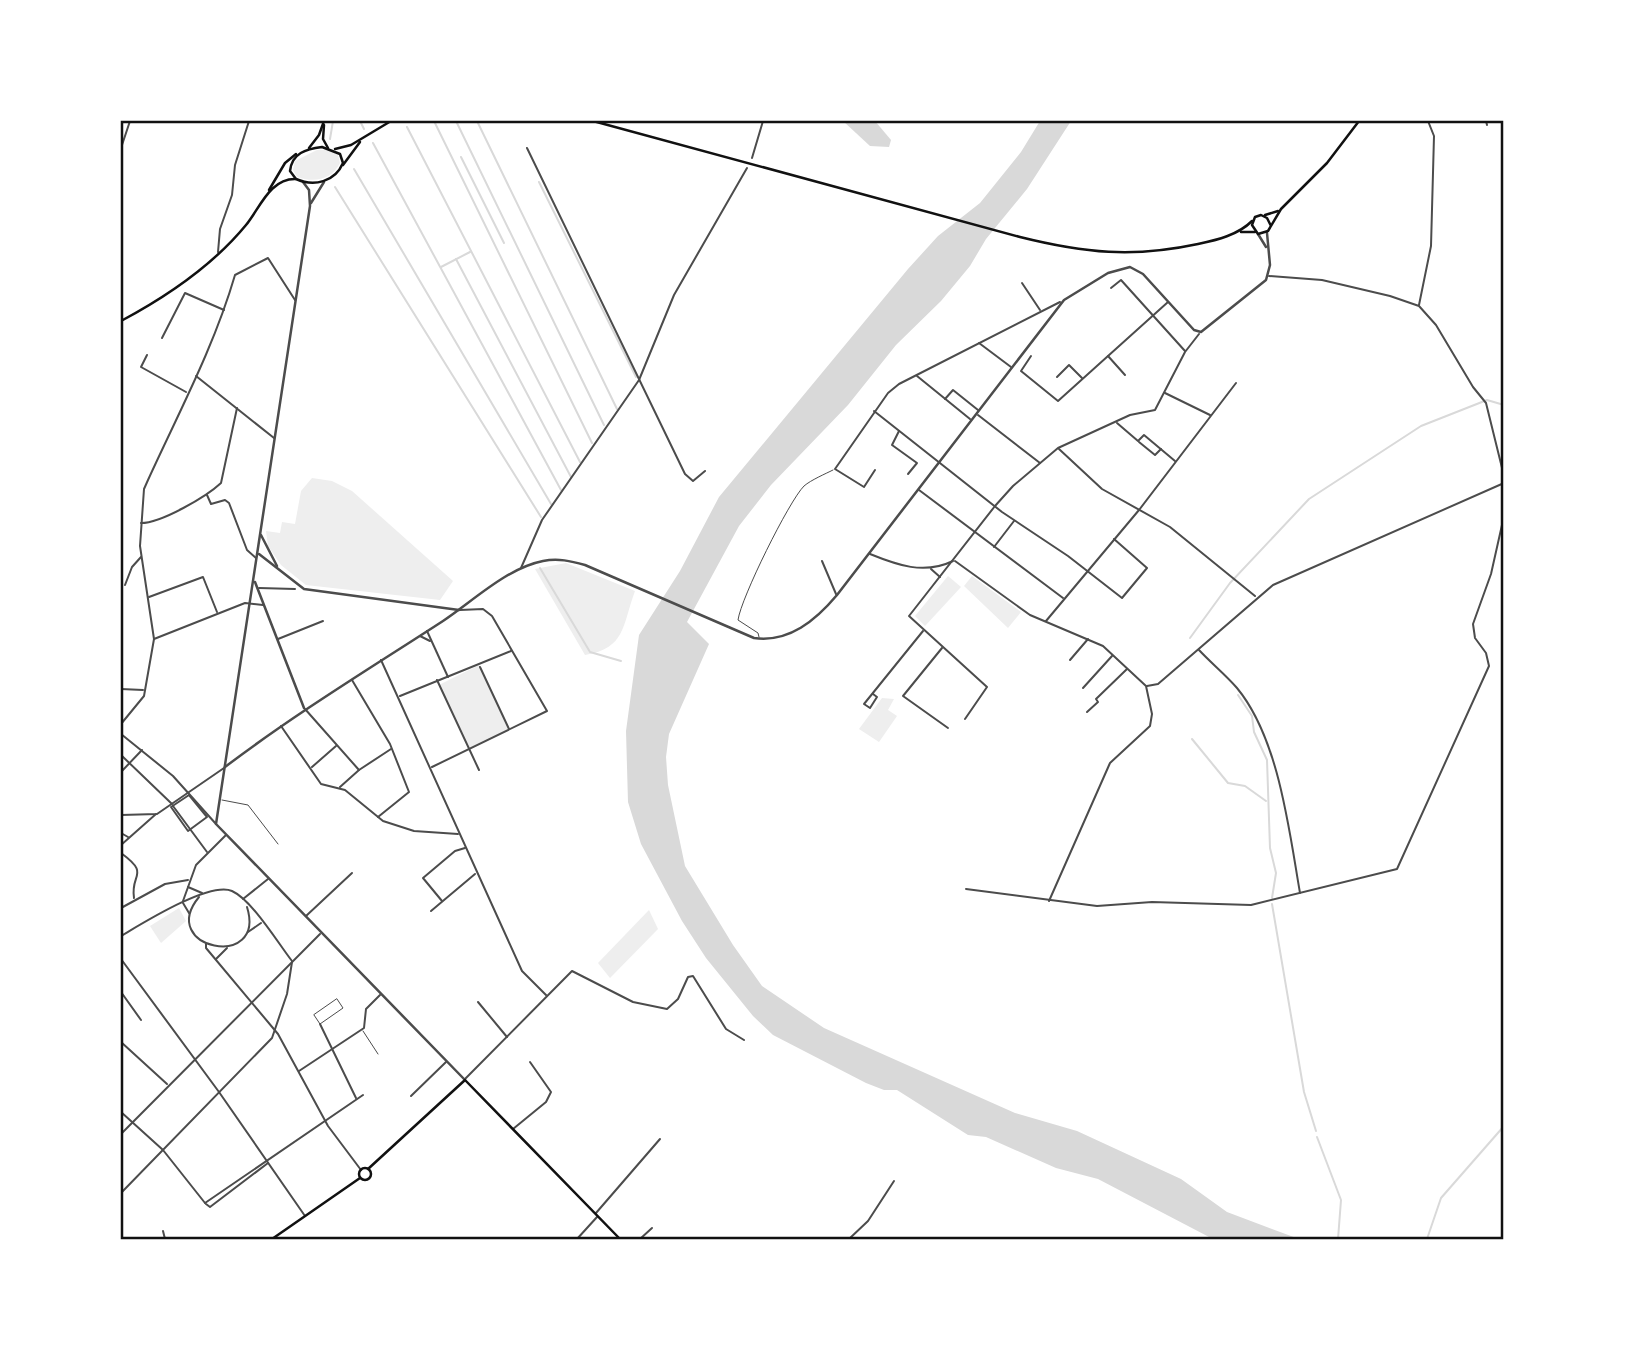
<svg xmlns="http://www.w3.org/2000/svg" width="1625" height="1360" font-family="'Nunito Sans',sans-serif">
  <rect width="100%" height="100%" fill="#fff"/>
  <g fill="#eee">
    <path d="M317,150H328L338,155L340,163C332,180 314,183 297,177L293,170L295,161Z"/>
    <polygon points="312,478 332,481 352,491 453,581 440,600 306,585 281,565 268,546 266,531 280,533 282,522 295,524 301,491"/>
    <path d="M566,563L635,591C622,626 626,648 585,655L535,569Z"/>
    <polygon points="948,576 961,587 925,626 915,616"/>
    <polygon points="972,576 1021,612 1008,628 964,586"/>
    <polygon points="479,665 510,730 469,749 439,685"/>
    <polygon points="882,698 894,699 888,710 897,716 879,742 859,729"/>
    <polygon points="179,908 186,921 161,943 150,926"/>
    <polygon points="649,910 658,929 610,978 598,963"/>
  </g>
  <g fill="#d9d9d9">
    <polygon points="843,121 875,121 891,140 889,147 870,146"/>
    <polygon points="1040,121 1071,121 1027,189 986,239 970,266 941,301 896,345 848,405 771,485 739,526 687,622 709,644 669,734 666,757 668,785 685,866 733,945 762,986 824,1028 1015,1113 1077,1131 1181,1179 1227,1212 1299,1239 1211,1238 1098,1179 1056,1168 986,1137 968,1135 897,1090 884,1090 866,1083 773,1035 753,1016 706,958 682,921 641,844 628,802 626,731 639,635 680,571 719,497 908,269 938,236 980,203 1021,152"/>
  </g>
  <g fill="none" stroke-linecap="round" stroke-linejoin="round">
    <g stroke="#d9d9d9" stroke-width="2">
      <polyline points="360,121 364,129"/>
      <polyline points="434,121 592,443"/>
      <polyline points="456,121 604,425"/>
      <polyline points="477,121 617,409"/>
      <polyline points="407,127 580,462"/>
      <polyline points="330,139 333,121"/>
      <polyline points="373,143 561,490"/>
      <polyline points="461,157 504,243"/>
      <polyline points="354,169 551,504"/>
      <polyline points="539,182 636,377"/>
      <polyline points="335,187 541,517"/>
      <polyline points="456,259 571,477"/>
      <polyline points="441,267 470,252"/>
      <polyline points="540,568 590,652 621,661"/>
      <polyline points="1190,638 1230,583 1309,499 1421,426 1487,400 1504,405"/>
      <polyline points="1238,695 1252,716 1254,732 1267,760 1270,848 1276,873 1272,898"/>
      <polyline points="1192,739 1228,783 1245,786 1266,801"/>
      <polyline points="1272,904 1304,1092 1316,1131"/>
      <polyline points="1317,1137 1341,1200 1338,1239"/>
      <polyline points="1427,1239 1441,1198 1504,1126"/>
    </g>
    <g stroke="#4c4c4c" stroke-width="1">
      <path d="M759,637L758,633L738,620C741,598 789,501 804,486C811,480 825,474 833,470"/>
      <polyline points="222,800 248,805 278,844"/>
      <polygon points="337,999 343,1008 320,1024 314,1015"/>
      <polyline points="363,1031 378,1054"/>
    </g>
    <g stroke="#4c4c4c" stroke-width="2">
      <polygon points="189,795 207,817 188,831 171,807"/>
      <polyline points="173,806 207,852"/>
    </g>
    <g stroke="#4c4c4c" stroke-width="2">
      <polyline points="1486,121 1487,125"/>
      <polyline points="121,148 130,121"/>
      <polyline points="527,148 685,474 693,481 705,471"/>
      <polyline points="752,158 763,121"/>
      <polyline points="218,252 220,229 232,195 235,165 249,121"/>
      <polyline points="1269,276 1322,280 1390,296 1419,306 1436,325 1473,387 1486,403 1504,476"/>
      <polyline points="1022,283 1040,310"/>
      <polyline points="1111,288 1121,280 1185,351"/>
      <polyline points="1419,305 1431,246 1434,136 1428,121"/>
      <polyline points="162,338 185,293 224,310"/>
      <polyline points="979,343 1011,367"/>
      <polyline points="147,355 141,367 186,392"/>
      <polyline points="1031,356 1021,371 1058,401 1168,302"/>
      <polyline points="1108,356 1125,375"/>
      <polyline points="196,376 274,438"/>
      <polyline points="917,376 970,419"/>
      <polyline points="1057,377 1069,365 1082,378"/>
      <polyline points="1165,393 1210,415"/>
      <polyline points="945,399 953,390 978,410"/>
      <polyline points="874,411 1002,512 1068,556 1122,598 1147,568 1114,539"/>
      <polyline points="978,415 1040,463"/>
      <polyline points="1117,423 1138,441 1144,435 1175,461"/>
      <polyline points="899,431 892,445 917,463 908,474"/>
      <polyline points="1139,442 1155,455 1161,449"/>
      <polyline points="1059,449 1102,489 1170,527 1255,596"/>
      <polyline points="875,470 864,487 835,469 888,393 899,384 1060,302"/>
      <polyline points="919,490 1063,598"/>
      <polyline points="207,495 211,504 225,500 229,503 247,550 256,558"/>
      <path d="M141,523C161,523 206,497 221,483L237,408"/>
      <polyline points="994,547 1014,521"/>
      <path d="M870,554C897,565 924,575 953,561"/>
      <polyline points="822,561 836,594"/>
      <polyline points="955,561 1030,615 1103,646 1146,686 1152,714 1150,726 1110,763 1049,901"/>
      <polyline points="521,568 542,520 639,380 674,295 747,168"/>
      <polyline points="931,569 940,577"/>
      <polyline points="125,585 132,567 141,557"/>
      <polyline points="259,588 295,589"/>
      <polyline points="149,597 203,577 217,612"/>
      <polyline points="1046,621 1139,510 1236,383"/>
      <polyline points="427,631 448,677"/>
      <polyline points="420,636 430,641"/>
      <polyline points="154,639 245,603 263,605"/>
      <polyline points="278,639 323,621"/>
      <polyline points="942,648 903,696 948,728"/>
      <path d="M1199,650C1211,663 1226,675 1237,688C1279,739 1289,830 1300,893"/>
      <polyline points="381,660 522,971 546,995"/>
      <polyline points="1070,660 1088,639"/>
      <polyline points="480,667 509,729"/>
      <polyline points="352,680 390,744 409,792 378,817"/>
      <polyline points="437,680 479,770"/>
      <polyline points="1147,686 1158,684 1273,585 1504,483"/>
      <polyline points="1083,688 1112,656"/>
      <polyline points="121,689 143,690"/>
      <polyline points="873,694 877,697 870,708 864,704 923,631"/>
      <polyline points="400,696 511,651"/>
      <polyline points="305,709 359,770"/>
      <polyline points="1087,712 1098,702 1096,699 1127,669"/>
      <polyline points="965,719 987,687 909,616 995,506 1013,486 1058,448 1130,415 1155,410 1185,352 1199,334"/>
      <path d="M121,724L144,696L154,639L140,546L144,489L148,480C179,412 214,347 235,275L268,258L295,300"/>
      <polyline points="281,726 321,784 345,790 383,821 414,831 458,834"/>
      <polyline points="121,734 173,776 216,824"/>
      <polyline points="121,755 172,804"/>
      <polyline points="312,767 336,746"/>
      <polyline points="432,767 547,711 492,616 483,609 460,610"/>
      <polyline points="121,772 142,750"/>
      <polyline points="340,787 359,770 391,749"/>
      <polyline points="121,815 157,814 224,768"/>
      <polyline points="121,833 128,837"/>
      <polyline points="121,845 156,814"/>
      <path d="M121,853C151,875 130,873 134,898"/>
      <polyline points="188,887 202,893"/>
      <polyline points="966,889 1097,906 1152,902 1251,905 1397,869 1489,666 1486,653 1475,638 1473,624 1491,574 1504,516"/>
      <path d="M199,897C156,949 267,971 247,907"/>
      <polyline points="243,899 268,879"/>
      <polyline points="183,901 196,865 226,835"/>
      <polyline points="442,901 423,878 455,851 465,848"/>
      <polyline points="183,903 189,913"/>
      <polyline points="121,908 165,884 188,880"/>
      <polyline points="431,911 475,874"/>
      <polyline points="306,916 352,873"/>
      <polyline points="248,932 261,923"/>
      <path d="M121,936C143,923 210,881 232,891C252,900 278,943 292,961"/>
      <polyline points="206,944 206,948 278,1034 328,1126 361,1170"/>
      <polyline points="121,959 219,1092 305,1216"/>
      <polyline points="216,959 227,948"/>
      <polyline points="121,992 141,1020"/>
      <polyline points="478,1002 507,1037"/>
      <polyline points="320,1024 356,1098"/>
      <polyline points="121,1042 167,1084"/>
      <polyline points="299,1071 364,1028 366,1009 380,995"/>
      <polyline points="465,1079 572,971 633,1002 667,1009 678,999 688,977 693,976 726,1029 744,1040"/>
      <polyline points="411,1096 446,1062"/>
      <polyline points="121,1112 163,1150 205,1203"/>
      <polyline points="513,1129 546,1102 551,1092 530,1062"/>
      <polyline points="121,1134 320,934"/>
      <polyline points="121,1193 272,1038 287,994 292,962"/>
      <polyline points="205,1203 363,1095"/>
      <polyline points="206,1204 210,1207 268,1163"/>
      <polyline points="596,1213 660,1139"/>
      <polyline points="163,1231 165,1239"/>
      <polyline points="577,1239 597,1217"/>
      <polyline points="640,1239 652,1228"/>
      <polyline points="849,1239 868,1221 894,1181"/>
    </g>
    <g stroke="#4c4c4c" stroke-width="2.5">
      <polyline points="303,182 309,190 310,206 216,824 465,1080"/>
      <polyline points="311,203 324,182"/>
      <polyline points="1258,234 1266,247"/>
      <polyline points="261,535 277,566"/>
      <polyline points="259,554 304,589 459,610"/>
      <polyline points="255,582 304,708"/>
      <path d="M225,767C295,714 369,669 443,621C473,601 507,568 543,561C558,558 571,561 585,565L754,638C789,643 816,620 837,595L1064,300L1108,273L1130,267L1143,274L1194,330L1201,332L1266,280L1270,265L1267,233"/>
    </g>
    <g stroke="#111" stroke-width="2.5">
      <circle cx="365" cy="1174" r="6"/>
      <polyline points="368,1169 465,1080 620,1239"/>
      <polyline points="272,1239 360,1178"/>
    </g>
    <g stroke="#111" stroke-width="2.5">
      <path d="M593,121L1020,237C1084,253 1133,258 1198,244C1217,240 1238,235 1252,221"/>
      <polyline points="324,125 323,139 328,148"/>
      <path d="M322,147L340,154L343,163C335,182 314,187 296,179L290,171C292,153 306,149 322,147Z"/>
      <polyline points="309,148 319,135 324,121"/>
      <polyline points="335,149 351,145 391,121"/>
      <polyline points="343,165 360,142"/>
      <polyline points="269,190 285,163 296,154"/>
      <polyline points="1265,215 1278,211"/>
      <polyline points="1271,226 1267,218 1261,215 1255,217 1252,225 1258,234 1268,231 1281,209 1327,163 1359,121"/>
      <polyline points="1241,232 1255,232"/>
      <path d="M121,321C166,297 214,264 246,225C260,208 270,178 296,179"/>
    </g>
  </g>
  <rect width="1625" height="1360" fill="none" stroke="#ffffff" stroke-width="245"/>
  <rect x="122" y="122" width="1380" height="1116" fill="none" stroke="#111" stroke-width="2.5"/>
</svg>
